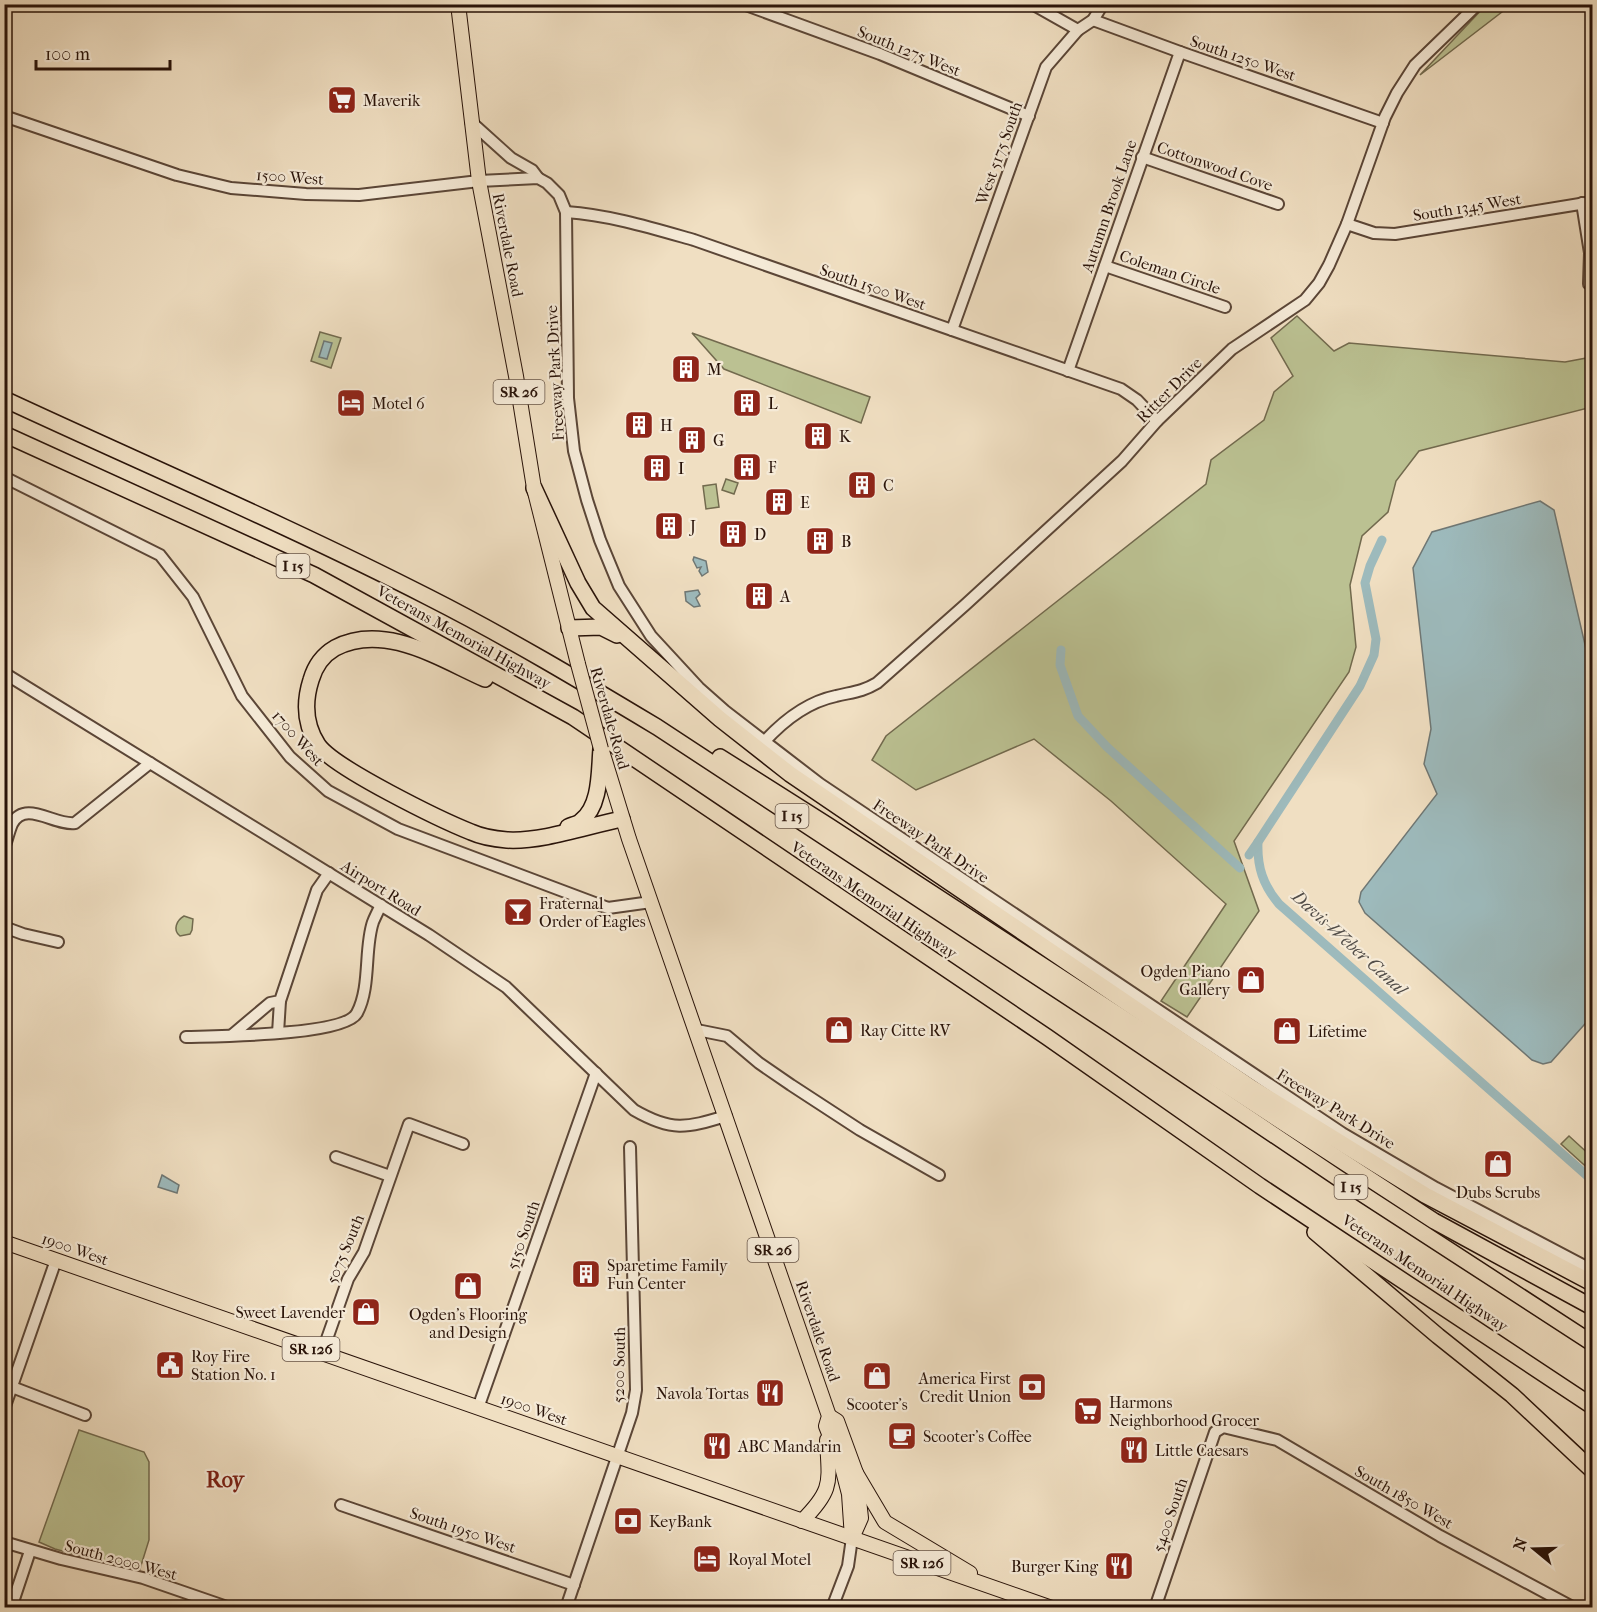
<svg xmlns="http://www.w3.org/2000/svg" width="1597" height="1612" font-family="'IM FELL French Canon',serif">
  <rect width="100%" height="100%" fill="#f0dfc2"/>
  <filter id="stains"><feTurbulence type="fractalNoise" baseFrequency=".00333" numOctaves="4"/><feColorMatrix values="0 0 0 0 .2 0 0 0 0 .09 0 0 0 0 .02 0 0 0 .5 -.17"/></filter>
  <radialGradient id="worn" r=".72"><stop offset=".6" stop-color="#630" stop-opacity="0"/><stop offset="1" stop-color="#630" stop-opacity=".3"/></radialGradient>
  <g fill="#bbc192" stroke="#726a4e" stroke-width="1.5">
    <polygon points="1486,5 1511,5 1420,75"/>
    <polygon points="1297,316 1334,351 1349,343 1565,362 1592,357 1592,407 1419,451 1396,481 1388,512 1362,536 1350,585 1356,647 1349,672 1234,841 1259,911 1187,1017 1161,1001 1226,904 1111,801 1034,739 916,790 872,760 886,736 1206,484 1211,460 1264,420 1274,392 1293,376 1271,338"/>
    <polygon points="320,332 341,338 331,368 311,361"/>
    <polygon points="692,333 870,397 861,423 724,369"/>
    <polygon points="726,479 738,483 734,494 722,490"/>
    <polygon points="716,484 719,507 706,509 703,486"/>
    <path d="M184,916L193,919L192,930L190,934L180,936C172,930 177,920 184,916Z"/>
    <polygon points="1569,1136 1592,1157 1592,1172 1561,1144"/>
    <polygon points="79,1430 144,1452 149,1462 149,1540 139,1572 55,1549 39,1542"/>
  </g>
  <g fill="#9dbabc" stroke="#6f7774" stroke-width="1.5">
    <polygon points="324,341 332,343 327,359 319,357"/>
    <polygon points="1540,501 1554,510 1592,675 1592,1016 1551,1062 1543,1064 1532,1060 1365,913 1359,902 1361,892 1437,794 1424,764 1431,729 1413,568 1432,532"/>
    <polygon points="694,557 706,561 708,572 702,576 699,571 701,567 697,568 693,560"/>
    <polygon points="698,590 700,594 696,598 700,606 694,607 686,601 685,592"/>
    <polygon points="162,1175 179,1185 177,1193 158,1187"/>
  </g>
  <g fill="none" stroke-linecap="round" stroke-linejoin="round">
    <g stroke="#9dbabc" stroke-width="9">
      <path d="M1382,540L1370,566L1365,583L1376,639L1374,655L1360,686L1258,842C1257,867 1263,885 1279,904L1592,1180"/>
      <polyline points="1061,650 1060,665 1078,716 1107,747 1240,868"/>
      <polyline points="1249,855 1258,842"/>
    </g>
    <g stroke="#5b4637" stroke-width="14">
      <g id="minor">
        <polyline points="743,4 880,54 1029,116"/>
        <polyline points="1032,4 1078,30"/>
        <polyline points="1093,20 1180,52 1383,123"/>
        <polyline points="4,116 177,175 231,188 306,194 359,195 479,181 538,178 547,183 559,195 566,212 568,398 574,451 587,500 600,540 619,586 651,636 699,688 725,711 820,784 1342,1133 1436,1188 1592,1270"/>
        <polyline points="471,122 511,158 532,170 538,178"/>
        <polyline points="1142,157 1278,204"/>
        <polyline points="1582,203 1590,253 1589,284"/>
        <path d="M566,212C610,215 652,228 694,240L1121,389L1137,400L1157,421"/>
        <polyline points="1347,224 1374,233 1395,234 1592,202"/>
        <polyline points="1105,266 1225,307"/>
        <polyline points="952,330 1046,67 1078,30 1093,20 1103,4"/>
        <polyline points="1068,371 1180,52"/>
        <polyline points="4,477 160,555 193,597 242,696 290,757 328,791 398,829 608,908 651,902"/>
        <path d="M4,673L429,935L506,987L634,1110C672,1132 686,1128 726,1116"/>
        <path d="M764,742C784,720 807,702 836,696C852,692 862,692 877,683L965,605L1122,461L1157,421L1232,349L1305,300L1319,283L1329,265L1347,224L1385,117L1397,93L1415,65L1478,4"/>
        <path d="M4,848C7,840 9,831 12,824C25,799 55,826 75,823L150,763"/>
        <polyline points="4,927 23,934 58,942"/>
        <polyline points="697,1030 727,1036 759,1063 791,1085 860,1130 939,1175"/>
        <polyline points="278,1033 280,1001"/>
        <polyline points="232,1035 270,1003 280,1001 317,890 329,873"/>
        <path d="M186,1037C214,1036 345,1036 357,1013C371,987 364,948 373,922C375,917 378,911 381,905"/>
        <polyline points="336,1157 390,1176"/>
        <polyline points="322,1353 348,1279 364,1252 409,1124 463,1144"/>
        <polyline points="12,1387 85,1415"/>
        <polyline points="478,1408 596,1073"/>
        <polyline points="4,1409 56,1260"/>
        <polyline points="341,1505 574,1585"/>
        <polyline points="4,1542 61,1559 143,1578 230,1608"/>
        <polyline points="11,1608 30,1551"/>
        <polyline points="566,1608 632,1413 636,1390 630,1147"/>
        <polyline points="832,1608 848,1566 852,1538"/>
        <polyline points="1155,1608 1215,1432 1223,1427 1277,1440 1440,1536 1574,1608"/>
      </g>
    </g>
    <g stroke="#291309" stroke-width="16">
      <g id="major">
        <polyline points="458,4 479,181 516,376 534,488 578,664"/>
        <polyline points="602,751 629,839 829,1416 826,1426 842,1467 849,1494 852,1538"/>
        <polyline points="4,1242 1052,1608"/>
        <polyline points="829,1416 837,1421 856,1473 861,1518 853,1536"/>
        <polyline points="856,1473 885,1522 970,1573"/>
        <path d="M802,1521C834,1489 829,1482 827,1440"/>
      </g>
    </g>
    <g stroke="#291309" stroke-width="18">
      <g id="highway">
        <path d="M4,399C146,465 289,526 428,597C507,637 582,682 657,727L1112,1026L1338,1178L1592,1343"/>
        <polyline points="4,434 314,575 573,717 1047,1037 1260,1186 1592,1406"/>
        <polyline points="534,488 578,583 593,608 720,719 790,774 1252,1088 1425,1195 1592,1283"/>
        <polyline points="569,628 601,627 617,635"/>
        <path d="M485,679C440,659 384,622 335,648C323,655 315,666 311,680C304,702 305,725 318,745C334,768 441,820 471,832C482,837 495,839 507,840C542,842 587,826 622,819"/>
        <polyline points="720,757 829,826 1434,1221 1592,1307"/>
        <path d="M568,827C572,825 578,824 581,821C601,806 599,771 601,749"/>
        <polyline points="1315,1232 1438,1336 1512,1395 1592,1470"/>
      </g>
    </g>
    <use href="#minor" stroke="#f5ead7" stroke-width="10"/>
    <use href="#major" stroke="#f0dfc2" stroke-width="14"/>
    <use href="#highway" stroke="#f0dfc2" stroke-width="15"/>
    <g stroke="#291309" stroke-width="16" stroke-linecap="butt">
      <polyline id="major-bridge" points="578,664 601,749"/>
    </g>
    <use href="#major-bridge" stroke="#f0dfc2" stroke-width="14"/>
  </g>
  <defs>
    <g id="supermarket-square" transform="scale(1.5)"><rect x="-9" y="-9" width="18" height="18" rx="4" fill="#8f2418" stroke="#f5ead7"/><path d="M-6-5.5h2.5l.6 2H6L4.5 2H-2.5L-4.4-4H-6ZM-1.5 3.2a1.3 1.3 0 1 0 .1 0ZM3 3.2a1.3 1.3 0 1 0 .1 0Z" fill="#fff"/></g>
    <g id="building-square" transform="scale(1.5)"><rect x="-9" y="-9" width="18" height="18" rx="4" fill="#8f2418" stroke="#f5ead7"/><path d="M-4-6H4V6H1V3H-1V6H-4ZM-2.5-4.3h1.7v1.8h-1.7ZM.8-4.3h1.7v1.8H.8ZM-2.5-1h1.7V.8h-1.7ZM.8-1h1.7V.8H.8Z" fill="#fff"/></g>
    <g id="hotel-square" transform="scale(1.5)"><rect x="-9" y="-9" width="18" height="18" rx="4" fill="#8f2418" stroke="#f5ead7"/><path d="M-6-4.5h1.5V1H6V5H4.5V3h-9V5H-6ZM-4 0a1.8 1.8 0 1 1 3.6 0ZM.5 0V-2.5h3Q6-2.5 6 0Z" fill="#fff"/></g>
    <g id="bar-square" transform="scale(1.5)"><rect x="-9" y="-9" width="18" height="18" rx="4" fill="#8f2418" stroke="#f5ead7"/><path d="M-6-5H6L.8 .8V4.5H3.5V6h-7V4.5H-.8V.8Z" fill="#fff"/></g>
    <g id="shop-square" transform="scale(1.5)"><rect x="-9" y="-9" width="18" height="18" rx="4" fill="#8f2418" stroke="#f5ead7"/><path d="M-5-2.5h2.3a2.7 3.5 0 0 1 5.4 0H5L5.5 6h-11ZM-1.5-2.5h3a1.5 2.3 0 0 0-3 0Z" fill="#fff"/></g>
    <g id="civic-square" transform="scale(1.5)"><rect x="-9" y="-9" width="18" height="18" rx="4" fill="#8f2418" stroke="#f5ead7"/><path d="M-.6-6.5H3V-4.5H.6V-3L4-1V1h2V6H-6V1h2V-1L-.6-3ZM-1.2 2.5V6h2.4V2.5Z" fill="#fff"/></g>
    <g id="bank-square" transform="scale(1.5)"><rect x="-9" y="-9" width="18" height="18" rx="4" fill="#8f2418" stroke="#f5ead7"/><path d="M-6-4H6V4H-6ZM0-2.3a2.3 2.3 0 1 0 0 4.6a2.3 2.3 0 1 0 0-4.6Z" fill="#fff"/></g>
    <g id="restaurant-square" transform="scale(1.5)"><rect x="-9" y="-9" width="18" height="18" rx="4" fill="#8f2418" stroke="#f5ead7"/><path d="M-5-6h1v4h1v-4h1v4h1v-4h1v5L-1.5 .5V6h-2V.5L-5-1ZM5-6V6H3V1.5H1.5Q1.5-4 5-6Z" fill="#fff"/></g>
    <g id="cafe-square" transform="scale(1.5)"><rect x="-9" y="-9" width="18" height="18" rx="4" fill="#8f2418" stroke="#f5ead7"/><path d="M-5.5-4.5H6V0H3Q3 3.5 0 3.5H-2.5Q-5.5 3.5-5.5 0ZM3-3.2v2h1.7v-2ZM-6 4.5H4V6H-6Z" fill="#fff"/></g>
  </defs>
  <g fill-rule="evenodd">
    <use href="#supermarket-square" x="342" y="100"/>
    <use href="#building-square" x="686" y="369"/>
    <use href="#hotel-square" x="351" y="403"/>
    <use href="#building-square" x="747" y="403"/>
    <use href="#building-square" x="639" y="425"/>
    <use href="#building-square" x="818" y="436"/>
    <use href="#building-square" x="692" y="440"/>
    <use href="#building-square" x="747" y="467"/>
    <use href="#building-square" x="657" y="468"/>
    <use href="#building-square" x="862" y="485"/>
    <use href="#building-square" x="779" y="502"/>
    <use href="#building-square" x="669" y="526"/>
    <use href="#building-square" x="733" y="534"/>
    <use href="#building-square" x="820" y="541"/>
    <use href="#building-square" x="759" y="596"/>
    <use href="#bar-square" x="518" y="912"/>
    <use href="#shop-square" x="1251" y="980"/>
    <use href="#shop-square" x="839" y="1030"/>
    <use href="#shop-square" x="1287" y="1031"/>
    <use href="#shop-square" x="1498" y="1164"/>
    <use href="#building-square" x="586" y="1274"/>
    <use href="#shop-square" x="468" y="1286"/>
    <use href="#shop-square" x="366" y="1312"/>
    <use href="#civic-square" x="170" y="1365"/>
    <use href="#shop-square" x="877" y="1376"/>
    <use href="#bank-square" x="1032" y="1387"/>
    <use href="#restaurant-square" x="770" y="1393"/>
    <use href="#supermarket-square" x="1088" y="1411"/>
    <use href="#cafe-square" x="902" y="1436"/>
    <use href="#restaurant-square" x="717" y="1446"/>
    <use href="#restaurant-square" x="1134" y="1450"/>
    <use href="#bank-square" x="628" y="1521"/>
    <use href="#hotel-square" x="707" y="1559"/>
    <use href="#restaurant-square" x="1119" y="1566"/>
  </g>
  <g text-anchor="middle" dominant-baseline="central" stroke-width="4.5" stroke-linejoin="round" paint-order="stroke">
    <g fill="#f5ead7" stroke="#665447" stroke-width="1.5">
      <rect x="493.5" y="380" width="51" height="24" rx="4.5"/>
      <rect x="276.5" y="554" width="33" height="24" rx="4.5"/>
      <rect x="775.5" y="804" width="33" height="24" rx="4.5"/>
      <rect x="1334.5" y="1175" width="33" height="24" rx="4.5"/>
      <rect x="747.5" y="1238" width="51" height="24" rx="4.5"/>
      <rect x="282.5" y="1337" width="57" height="24" rx="4.5"/>
      <rect x="893.5" y="1551" width="57" height="24" rx="4.5"/>
    </g>
    <g font-size="15" font-weight="bold" fill="#291309">
      <text x="519" y="392">SR 26</text>
      <text x="293" y="566">I 15</text>
      <text x="792" y="816">I 15</text>
      <text x="1351" y="1187">I 15</text>
      <text x="773" y="1250">SR 26</text>
      <text x="311" y="1349">SR 126</text>
      <text x="922" y="1563">SR 126</text>
    </g>
    <g font-size="16" fill="#291309" stroke="#f5ead7">
      <text transform="translate(909 51) rotate(22)">South 1275 West</text>
      <text transform="translate(1243 58) rotate(19)">South 1250 West</text>
      <text transform="translate(999 153) rotate(-70)">West 5175 South</text>
      <text transform="translate(1215 166) rotate(19)">Cottonwood Cove</text>
      <text transform="translate(290 177) rotate(4)">1500 West</text>
      <text transform="translate(1109 206) rotate(-71)">Autumn Brook Lane</text>
      <text transform="translate(1467 207) rotate(-9)">South 1345 West</text>
      <text transform="translate(508 245) rotate(79)">Riverdale Road</text>
      <text transform="translate(1170 272) rotate(19)">Coleman Circle</text>
      <text transform="translate(873 287) rotate(19)">South 1500 West</text>
      <text transform="translate(555 373) rotate(-93)">Freeway Park Drive</text>
      <text transform="translate(1169 390) rotate(-45)">Ritter Drive</text>
      <text transform="translate(464 637) rotate(29)">Veterans Memorial Highway</text>
      <text transform="translate(610 718) rotate(74)">Riverdale Road</text>
      <text transform="translate(298 738) rotate(48)">1700 West</text>
      <text transform="translate(931 841) rotate(34)">Freeway Park Drive</text>
      <text transform="translate(381 888) rotate(32)">Airport Road</text>
      <text transform="translate(874 900) rotate(34)">Veterans Memorial Highway</text>
      <text transform="translate(1336 1109) rotate(32)">Freeway Park Drive</text>
      <text transform="translate(523 1235) rotate(-71)">5150 South</text>
      <text transform="translate(75 1249) rotate(19)">1900 West</text>
      <text transform="translate(345 1249) rotate(-67)">5075 South</text>
      <text transform="translate(1425 1273) rotate(34)">Veterans Memorial Highway</text>
      <text transform="translate(818 1331) rotate(71)">Riverdale Road</text>
      <text transform="translate(619 1365) rotate(-89)">5200 South</text>
      <text transform="translate(534 1409) rotate(19)">1900 West</text>
      <text transform="translate(1404 1497) rotate(30)">South 1850 West</text>
      <text transform="translate(1170 1515) rotate(-71)">5400 South</text>
      <text transform="translate(463 1530) rotate(19)">South 1950 West</text>
      <text transform="translate(121 1560) rotate(15)">South 2000 West</text>
    </g>
    <g font-size="16" fill="#291309" stroke="#f5ead7" text-anchor="start">
      <text x="363" y="100">Maverik</text>
      <text x="707" y="369">M</text>
      <text x="372" y="403">Motel 6</text>
      <text x="768" y="403">L</text>
      <text x="660" y="425">H</text>
      <text x="839" y="436">K</text>
      <text x="713" y="440">G</text>
      <text x="768" y="467">F</text>
      <text x="678" y="468">I</text>
      <text x="883" y="485">C</text>
      <text x="800" y="502">E</text>
      <text x="690" y="526">J</text>
      <text x="754" y="534">D</text>
      <text x="841" y="541">B</text>
      <text x="780" y="596">A</text>
      <text x="539" y="903">Fraternal<tspan x="539" dy="18">Order of Eagles</tspan></text>
      <text x="1230" y="971" text-anchor="end">Ogden Piano<tspan x="1230" dy="18">Gallery</tspan></text>
      <text x="860" y="1030">Ray Citte RV</text>
      <text x="1308" y="1031">Lifetime</text>
      <text x="1498" y="1192" text-anchor="middle">Dubs Scrubs</text>
      <text x="607" y="1265">Sparetime Family<tspan x="607" dy="18">Fun Center</tspan></text>
      <text x="345" y="1312" text-anchor="end">Sweet Lavender</text>
      <text x="468" y="1314" text-anchor="middle">Ogden's Flooring<tspan x="468" dy="18">and Design</tspan></text>
      <text x="191" y="1356">Roy Fire<tspan x="191" dy="18">Station No. 1</tspan></text>
      <text x="1011" y="1378" text-anchor="end">America First<tspan x="1011" dy="18">Credit Union</tspan></text>
      <text x="749" y="1393" text-anchor="end">Navola Tortas</text>
      <text x="1109" y="1402">Harmons<tspan x="1109" dy="18">Neighborhood Grocer</tspan></text>
      <text x="877" y="1404" text-anchor="middle">Scooter's</text>
      <text x="923" y="1436">Scooter's Coffee</text>
      <text x="738" y="1446">ABC Mandarin</text>
      <text x="1155" y="1450">Little Caesars</text>
      <text x="649" y="1521">KeyBank</text>
      <text x="728" y="1559">Royal Motel</text>
      <text x="1098" y="1566" text-anchor="end">Burger King</text>
    </g>
    <g font-size="18" font-style="italic" fill="#524d48" stroke="#f5ead7">
      <text transform="translate(1349 943) rotate(42)">Davis-Weber Canal</text>
    </g>
    <g font-size="22" font-weight="bold" fill="#7a1f14" stroke="#f5ead7">
      <text x="225" y="1480">Roy</text>
    </g>
  </g>
  <rect width="1597" height="1612" fill="none" stroke="#f0dfc2" stroke-width="24"/>
  <rect x="6" y="6" width="1585" height="1600" fill="none" stroke="#291309" stroke-width="3"/>
  <rect x="12" y="12" width="1573" height="1588" fill="none" stroke="#291309" stroke-width="1.5"/>
  <g transform="translate(1534 1549) rotate(289)" stroke="#f5ead7" stroke-width="4.5" paint-order="stroke">
  <path d="M0-4.5L10 22L0 15L-10 22Z" fill="#291309"/>
  <text y="-9" font-size="16" font-weight="bold" text-anchor="middle" fill="#291309">N</text>
  </g>
  <path d="M36 60v9h134v-9" fill="none" stroke="#291309" stroke-width="3"/>
  <text x="45" y="60" font-size="18" fill="#291309" stroke="#f5ead7" stroke-width="4.5" paint-order="stroke">100 m</text>
  <rect width="100%" height="100%" filter="url(#stains)"/>
  <rect width="100%" height="100%" fill="url(#worn)"/>
</svg>
